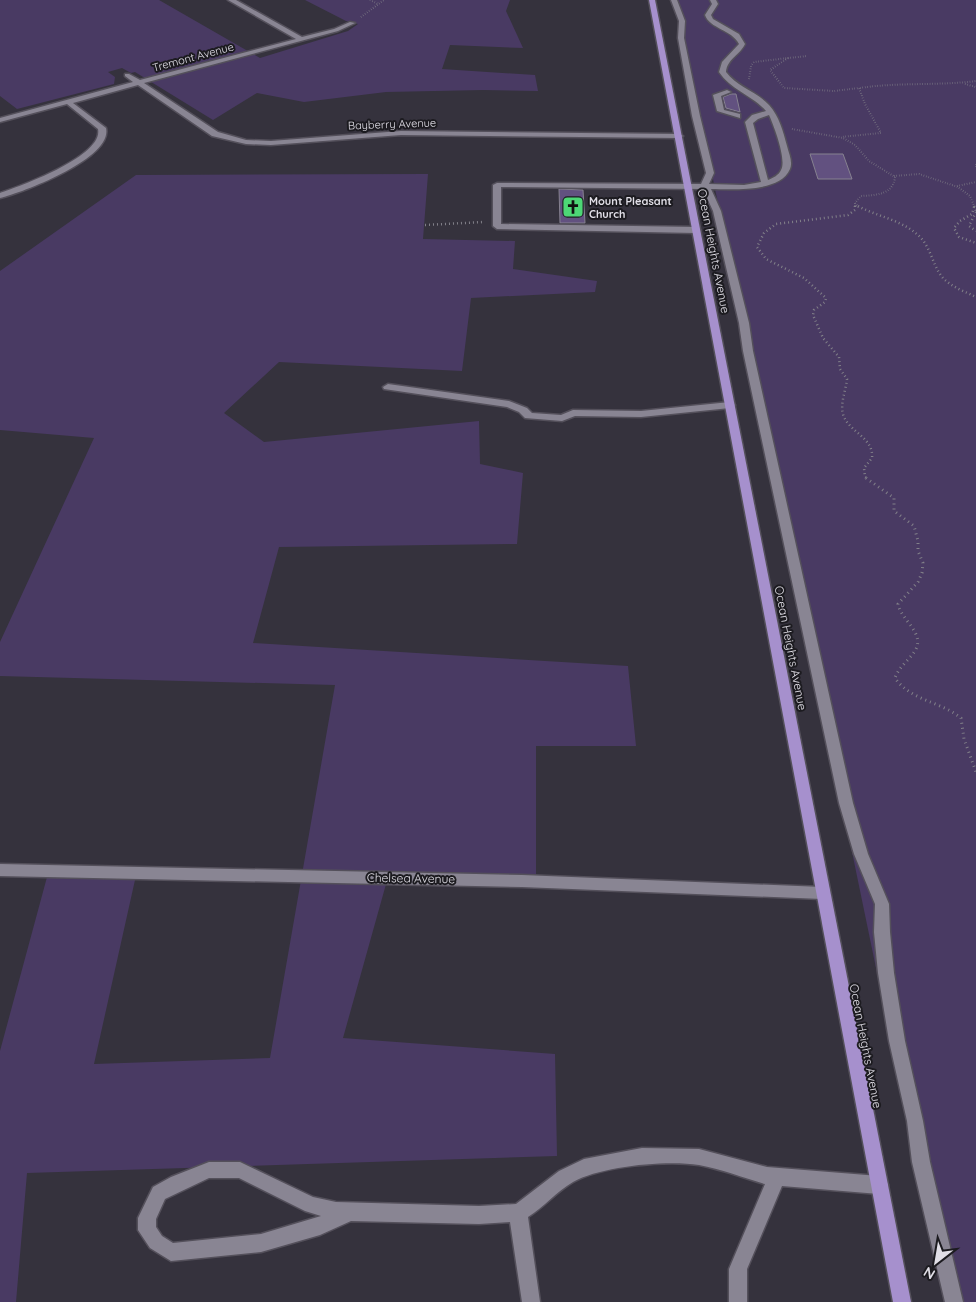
<svg xmlns="http://www.w3.org/2000/svg" width="976" height="1302" font-family="Quicksand,sans-serif">
  <rect width="100%" height="100%" fill="#35323d"/>
  <g fill="#493a63">
    <polygon points="0,0 159,0 260,58 348,31 358,24 346,21 305,0 510,0 506,11 523,48 450,45 442,69 535,75 538,91 483,90 386,92 304,102 257,93 213,120 135,72 131,73 122,68 108,72 115,77 114,84 17,109 0,96"/>
    <polygon points="676,0 976,0 976,1302 945,1302"/>
    <polygon points="428,174 423,239 515,241 513,269 597,281 595,292 471,298 462,371 279,362 224,413 264,442 479,421 480,464 523,473 517,544 279,547 253,643 628,666 636,746 536,746 536,880 388,877 343,1038 555,1054 557,1156 27,1173 16,1302 0,1302 0,1051 50,866 137,871 94,1064 270,1058 335,685 0,676 0,642 94,438 0,430 0,271 136,175"/>
  </g>
  <g fill="#625180" stroke="#868290">
    <polygon points="731,94 736,94 740,112 726,108 723,97"/>
    <polygon points="810,154 843,154 852,179 818,179"/>
    <polygon points="559,189 583,190 585,223 560,223"/>
  </g>
  <g fill="none" stroke-linecap="round" stroke-linejoin="round">
    <g stroke="#54505b" stroke-width="3">
      <g id="minor">
        <path d="M228,0H236L302,37L334,29L350,22L355,23L338,31L144,83L218,132L246,140L271,141L401,131L679,134L683,136L679,138L401,135L271,145L246,144L212,136L138,85L73,103L106,128C113,158 24,192 0,198V193C21,186 104,156 98,129L67,104L0,122V118L133,82L125,76V74H129L140,80L296,39Z"/>
        <path d="M671,0H677L685,21L684,38L700,116L714,173L709,184L744,185L761,182L745,122L752,115L766,111C752,95 731,90 719,72L722,62L739,44C731,29 710,29 705,15L712,4L710,0H716L718,4L711,15L713,19L739,34L745,44C740,55 727,59 726,72C737,87 756,91 769,105C779,116 783,131 787,146C789,154 793,162 790,169C780,193 732,189 711,189L721,211L749,323L753,351L853,803L868,854L889,904L890,932L894,973L905,1041L923,1121L930,1162L963,1302H945L912,1162L907,1121L889,1041L878,973L874,932L875,904L854,854L839,803L743,351L739,323L713,211L703,189L501,187V224L696,227L700,230L696,233L497,229L493,226V185L497,183L701,184L706,173L692,116L678,38L679,21ZM769,115C774,126 787,160 781,170C779,175 773,178 768,180L753,123L758,119Z"/>
        <polygon points="727,90 731,92 721,96 724,110 740,114 740,118 717,111 713,95"/>
        <polygon points="388,384 509,401 527,408 532,413 561,415 573,410 641,411 730,402 735,405 730,408 641,417 575,416 562,421 525,418 519,412 507,407 384,389 383,387"/>
        <polygon points="0,864 522,875 822,887 827,889 829,893 827,897 822,899 522,887 0,876"/>
        <path d="M642,1148L699,1149L767,1167L879,1176L885,1179L888,1185L885,1191L879,1194L782,1186L747,1269V1302H729V1269L765,1184C744,1178 721,1169 699,1165C666,1160 602,1166 573,1182C556,1192 544,1207 528,1217L540,1302H522L510,1222L479,1224L351,1221L320,1235L261,1252L171,1261L150,1248L138,1230V1218L153,1187L171,1177L209,1162H240L313,1197L336,1202L479,1206L516,1204L559,1171L584,1159ZM209,1178H239L305,1211L321,1216L261,1234L173,1243L162,1236L156,1227V1219L165,1199Z"/>
      </g>
    </g>
    <g stroke="#54505b" stroke-width="3">
      <polygon id="major" points="649,0 655,0 911,1302 893,1302"/>
    </g>
    <g stroke="#828089" stroke-width="2" stroke-dasharray="0.5 2" stroke-linecap="butt">
      <polyline points="370,0 378,4"/>
      <polyline points="361,17 384,0"/>
      <polyline points="788,58 807,56"/>
      <polyline points="749,79 751,66 754,62 788,58 770,70 784,88 834,91 859,88 865,104 881,133 841,137"/>
      <polyline points="965,84 976,87"/>
      <path d="M860,88C898,82 937,86 976,81"/>
      <path d="M792,129L843,138L855,145L869,161L895,177C893,195 876,195 861,196L855,203L859,208"/>
      <polyline points="976,164 976,168"/>
      <polyline points="894,176 919,174 958,187 970,196 975,208"/>
      <polyline points="957,186 976,182"/>
      <polyline points="855,203 855,208"/>
    </g>
    <g stroke="#828089" stroke-width="2.5" stroke-dasharray="1 3" stroke-linecap="butt">
      <path d="M855,206V210L848,215L776,224L764,233L757,247L766,259L804,278L826,298L825,302L814,310L813,315L823,338L839,357L840,369L847,379C846,390 840,403 843,414C848,432 874,437 872,458L864,468L865,477L868,479"/>
      <path d="M858,206C878,217 903,220 920,237C932,249 933,269 945,280C954,288 966,292 976,297"/>
      <polyline points="974,206 976,211"/>
      <polyline points="974,207 972,214 960,221 954,228 959,237 976,243"/>
      <polyline points="976,212 969,226 976,231"/>
      <polyline points="425,225 484,222"/>
    </g>
    <path stroke="#828089" stroke-width="3" stroke-dasharray="1 4" stroke-linecap="butt" d="M866,478L894,498V511L914,526L918,541V551L923,563L922,573L918,582L898,604C901,620 924,632 916,649C910,660 899,666 895,678C911,701 940,701 961,718L964,739L976,772"/>
    <use href="#minor" fill="#898593" fill-rule="evenodd"/>
    <use href="#major" fill="#a690cd" fill-rule="evenodd"/>
  </g>
  <defs>
    <g id="church-square" transform="scale(1.125)"><rect x="-9" y="-9" width="18" height="18" rx="4" fill="#4dd676" stroke="#1c1b20"/><path d="M-1.2-6h2.4v3.5h3.3v2.4h-3.3V6h-2.4V-.1h-3.3v-2.4h3.3Z" fill="#111"/></g>
  </defs>
  <g fill-rule="evenodd">
    <use href="#church-square" x="573" y="207"/>
  </g>
  <g text-anchor="middle" dominant-baseline="central" stroke-width="4" stroke-linejoin="round" paint-order="stroke">
    <g font-size="11" fill="#e1dfe7" stroke="#1c1b20">
      <text transform="translate(193 57) rotate(-15)">Tremont Avenue</text>
      <text transform="translate(392 124) rotate(-2)">Bayberry Avenue</text>
    </g>
    <g font-size="11" font-weight="bold" fill="#e1dfe7" stroke="#1c1b20" text-anchor="start">
      <text x="589" y="201">Mount Pleasant<tspan x="589" dy="13">Church</tspan></text>
    </g>
    <g font-size="12" fill="#e1dfe7" stroke="#1c1b20">
      <text transform="translate(714 251) rotate(79)">Ocean Heights Avenue</text>
      <text transform="translate(791 648) rotate(79)">Ocean Heights Avenue</text>
      <text transform="translate(411 878) rotate(1)">Chelsea Avenue</text>
      <text transform="translate(866 1046) rotate(79)">Ocean Heights Avenue</text>
    </g>
  </g>
  <g transform="translate(936 1262) rotate(211)" stroke="#1c1b20" stroke-width="4" paint-order="stroke">
  <path d="M0-4L9 19L0 12L-9 19Z" fill="#e1dfe7"/>
  <text y="-8" font-size="14" font-weight="bold" text-anchor="middle" fill="#e1dfe7">N</text>
  </g>
</svg>
